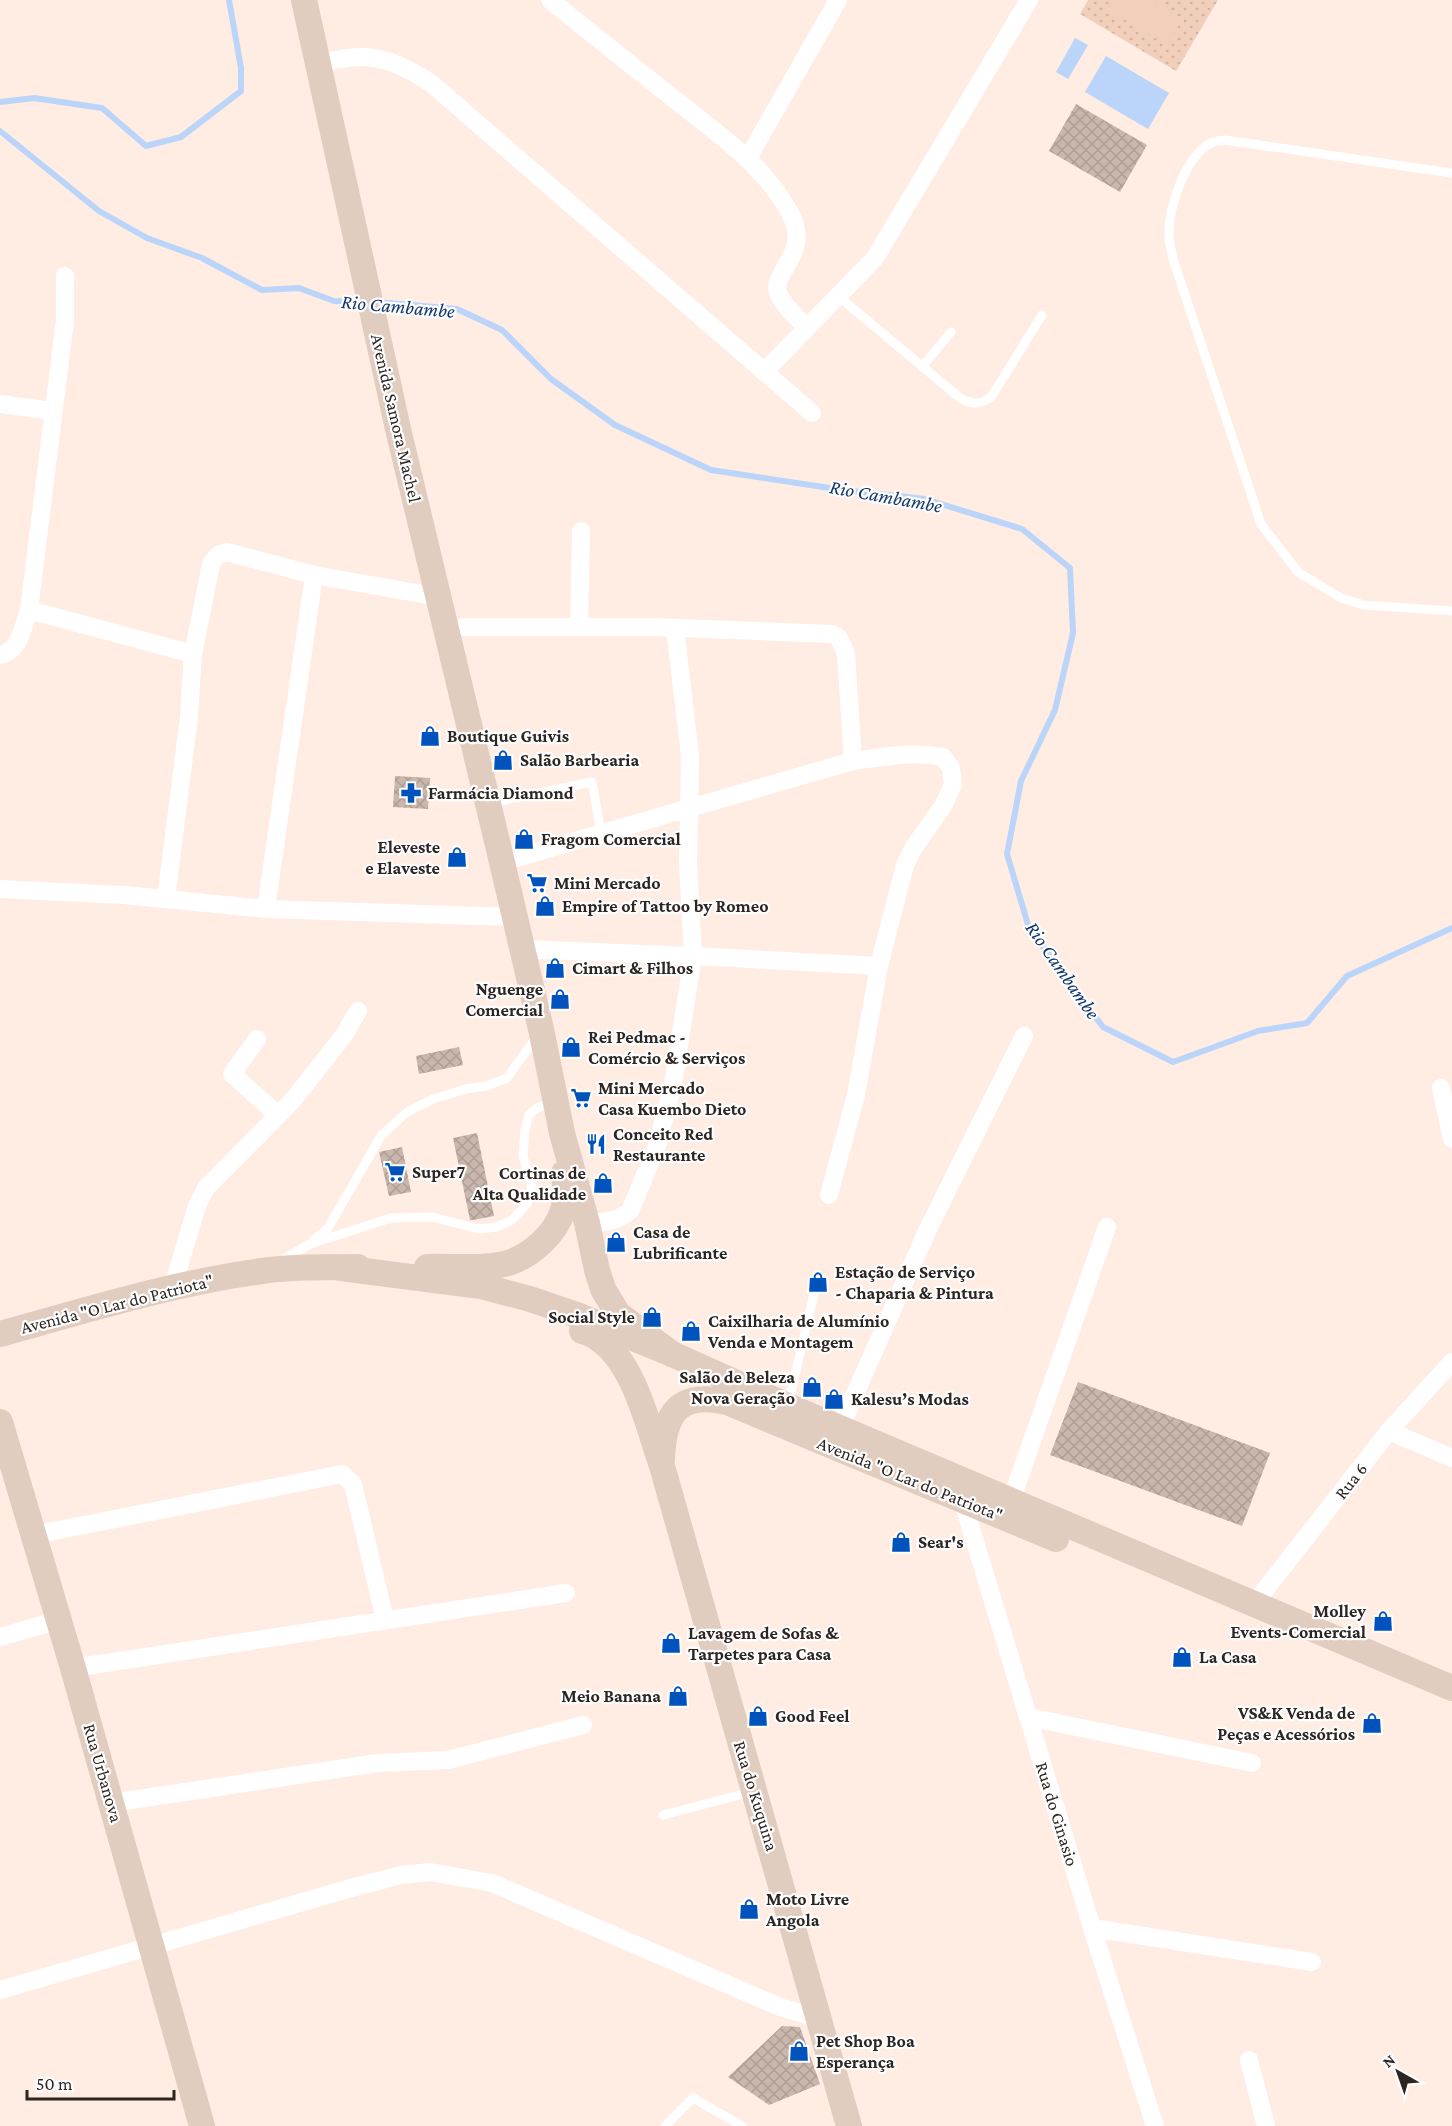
<svg xmlns="http://www.w3.org/2000/svg" width="1452" height="2126" font-family="'Crimson Pro',serif">
  <defs>
    <pattern id="grass-dots" width="8" height="8" patternUnits="userSpaceOnUse" patternTransform="scale(1.5)"><rect width="8" height="8" fill="#f1cfbb"/><path d="M2 2h.1M6 6h.1" fill="none" stroke="#cfb2a0" stroke-width="1.8" stroke-linecap="round"/></pattern>
    <pattern id="building-cross-hatch" width="8" height="8" patternUnits="userSpaceOnUse" patternTransform="scale(1.5)"><rect width="8" height="8" fill="#c9b7ad"/><path d="M0 0l8 8M0 8l8-8" fill="none" stroke="#ad9d95"/></pattern>
  </defs>
  <rect width="100%" height="100%" fill="#ffece2"/>
  <polygon fill="url(#grass-dots)" points="1088,0 1218,0 1176,71 1080,14"/>
  <polygon fill="#f1cfbb" points="1112,0 1152,0 1183,19 1167,45 1107,9"/>
  <g fill="#bbd4f9">
    <polygon points="1075,38 1088,45 1068,79 1056,72"/>
    <polygon points="1106,56 1169,93 1148,129 1085,92"/>
  </g>
  <g fill="none" stroke-linecap="round" stroke-linejoin="round">
    <g stroke="#bbd4f9" stroke-width="6">
      <polyline points="0,102 34,98 102,108 146,146 181,137 241,91 241,68 229,0"/>
      <polyline points="0,131 99,211 147,238 202,258 262,290 299,288 334,301 364,302"/>
      <polyline points="377,302 457,309 502,330 551,379 615,425 711,470 843,490 925,499 1022,529 1070,568 1073,633 1055,710 1021,781 1007,854 1029,928 1103,1027 1173,1062 1258,1031 1307,1023 1347,976 1452,928"/>
    </g>
  </g>
  <g fill="url(#building-cross-hatch)">
    <polygon points="1076,104 1147,145 1120,192 1049,151"/>
    <polygon points="395,776 430,778 428,809 393,807"/>
    <polygon points="459,1047 463,1065 419,1074 416,1056"/>
    <polygon points="477,1133 494,1216 473,1220 470,1220 453,1138"/>
    <polygon points="402,1147 411,1192 389,1196 379,1152"/>
    <polygon points="1078,1382 1270,1453 1242,1526 1050,1455"/>
    <polygon points="782,2026 800,2027 820,2084 769,2105 728,2077"/>
  </g>
  <g fill="none" stroke-linecap="round" stroke-linejoin="round">
    <g stroke="#fff" stroke-width="9">
      <path d="M1452,173L1225,140C1221,141 1215,141 1211,143C1185,156 1168,209 1169,236C1169,244 1172,252 1173,259L1261,524L1298,572L1341,598L1364,605L1452,611"/>
      <path d="M838,296L960,398C972,405 981,405 992,396L1042,315"/>
      <polyline points="922,367 951,332"/>
      <polyline points="491,803 592,782 601,833"/>
      <polyline points="313,1241 328,1228 381,1136 407,1112 433,1099 466,1089 487,1086 507,1078 537,1036"/>
      <polyline points="280,1261 310,1244 391,1218 432,1217 479,1229 497,1227 512,1220 527,1204 532,1186 523,1156 525,1130 529,1115 537,1108 553,1102"/>
      <polyline points="788,1405 815,1290"/>
      <polyline points="663,1815 751,1792"/>
      <polyline points="665,2126 693,2098 742,2126"/>
    </g>
    <g stroke="#fff" stroke-width="18">
      <path d="M550,0C592,34 635,68 678,102C719,135 764,165 790,213C812,254 771,271 778,293C783,306 798,318 807,328"/>
      <path d="M317,63C332,61 350,56 365,57C388,58 413,71 432,84L812,413"/>
      <polyline points="748,158 838,0"/>
      <polyline points="764,372 875,258 1029,0"/>
      <polyline points="0,404 52,411"/>
      <polyline points="29,610 193,654"/>
      <polyline points="579,626 581,531"/>
      <polyline points="463,627 654,627 832,634 839,638 846,654 853,761"/>
      <path d="M0,655C20,651 23,627 29,610L65,320V276"/>
      <path d="M502,862L853,761C883,757 912,751 943,757L951,768L953,785L943,806L914,847L905,865L879,966L856,1095L829,1195"/>
      <polyline points="0,889 124,895 266,909 514,917"/>
      <polyline points="166,899 189,717 193,654 211,564 218,555 227,552 314,575 439,597"/>
      <polyline points="266,909 314,575"/>
      <polyline points="522,949 693,956 879,966"/>
      <polyline points="257,1039 232,1074 278,1115"/>
      <polyline points="1441,1088 1452,1139"/>
      <path d="M587,1223C603,1222 617,1222 630,1211L657,1146L673,1084L693,956L688,864L690,756L675,628"/>
      <polyline points="173,1286 197,1206 206,1188 293,1100 344,1035 358,1011"/>
      <polyline points="840,1428 929,1227 1024,1036"/>
      <polyline points="1389,1431 1452,1458"/>
      <polyline points="1011,1501 1107,1227"/>
      <polyline points="963,1502 1092,1928 1155,2126"/>
      <polyline points="34,1535 342,1474 353,1484 385,1620"/>
      <polyline points="1254,1604 1389,1431 1452,1362"/>
      <polyline points="0,1637 59,1620"/>
      <polyline points="73,1668 566,1593"/>
      <polyline points="1028,1717 1252,1763"/>
      <polyline points="111,1803 378,1763 448,1760 583,1725"/>
      <polyline points="1092,1928 1312,1962"/>
      <polyline points="0,1990 351,1888 401,1875 430,1872 492,1883 780,2007 820,2019"/>
      <polyline points="1249,2060 1266,2126"/>
    </g>
    <g stroke="#e1ccc0" stroke-width="26">
      <polyline points="304,0 398,429 502,862 541,1029 562,1133 587,1223 597,1270 603,1289 618,1314 672,1354"/>
      <path d="M427,1267C452,1266 489,1270 511,1262C533,1254 556,1233 563,1210C567,1199 565,1185 564,1173"/>
      <polyline points="341,1268 481,1286 530,1299 577,1315 672,1354 788,1406 1452,1688"/>
      <path d="M582,1331C588,1333 594,1335 599,1339C635,1364 648,1426 662,1466L849,2126"/>
      <path d="M0,1334C87,1310 173,1283 262,1271C294,1266 326,1268 358,1267"/>
      <polyline points="0,1422 73,1668 202,2126"/>
      <path d="M662,1458C664,1413 679,1391 727,1402L1056,1539"/>
    </g>
  </g>
  <defs>
    <g id="shop-bare" transform="scale(1.62)"><path d="M-5-2.5h2.3a2.7 3.5 0 0 1 5.4 0H5L5.5 6h-11ZM-1.5-2.5h3a1.5 2.3 0 0 0-3 0Z" fill="#0052bc" stroke="#fefefe" stroke-width="2.5" paint-order="stroke"/></g>
    <g id="pharmacy-bare" transform="scale(1.62)"><path d="M-2-6h4v4h4v4h-4v4h-4v-4h-4v-4h4Z" fill="#0052bc" stroke="#fefefe" stroke-width="2.5" paint-order="stroke"/></g>
    <g id="supermarket-bare" transform="scale(1.62)"><path d="M-6-5.5h2.5l.6 2H6L4.5 2H-2.5L-4.4-4H-6ZM-1.5 3.2a1.3 1.3 0 1 0 .1 0ZM3 3.2a1.3 1.3 0 1 0 .1 0Z" fill="#0052bc" stroke="#fefefe" stroke-width="2.5" paint-order="stroke"/></g>
    <g id="restaurant-bare" transform="scale(1.62)"><path d="M-5-6h1v4h1v-4h1v4h1v-4h1v5L-1.5 .5V6h-2V.5L-5-1ZM5-6V6H3V1.5H1.5Q1.5-4 5-6Z" fill="#0052bc" stroke="#fefefe" stroke-width="2.5" paint-order="stroke"/></g>
  </defs>
  <g fill-rule="evenodd">
    <use href="#shop-bare" x="430" y="736"/>
    <use href="#shop-bare" x="503" y="760"/>
    <use href="#pharmacy-bare" x="411" y="793"/>
    <use href="#shop-bare" x="524" y="839"/>
    <use href="#shop-bare" x="457" y="857"/>
    <use href="#supermarket-bare" x="537" y="883"/>
    <use href="#shop-bare" x="545" y="906"/>
    <use href="#shop-bare" x="555" y="968"/>
    <use href="#shop-bare" x="560" y="999"/>
    <use href="#shop-bare" x="571" y="1047"/>
    <use href="#supermarket-bare" x="581" y="1098"/>
    <use href="#restaurant-bare" x="596" y="1144"/>
    <use href="#supermarket-bare" x="395" y="1172"/>
    <use href="#shop-bare" x="603" y="1183"/>
    <use href="#shop-bare" x="616" y="1242"/>
    <use href="#shop-bare" x="818" y="1282"/>
    <use href="#shop-bare" x="652" y="1317"/>
    <use href="#shop-bare" x="691" y="1331"/>
    <use href="#shop-bare" x="812" y="1387"/>
    <use href="#shop-bare" x="834" y="1399"/>
    <use href="#shop-bare" x="901" y="1542"/>
    <use href="#shop-bare" x="1383" y="1621"/>
    <use href="#shop-bare" x="671" y="1643"/>
    <use href="#shop-bare" x="1182" y="1657"/>
    <use href="#shop-bare" x="678" y="1696"/>
    <use href="#shop-bare" x="758" y="1716"/>
    <use href="#shop-bare" x="1372" y="1723"/>
    <use href="#shop-bare" x="749" y="1909"/>
    <use href="#shop-bare" x="799" y="2051"/>
  </g>
  <g text-anchor="middle" dominant-baseline="central" stroke-width="4.5" stroke-linejoin="round" paint-order="stroke">
    <g font-size="18" fill="#2c2521" stroke="#fefefe">
      <text transform="translate(396 418) rotate(77)">Avenida Samora Machel</text>
      <text transform="translate(117 1304) rotate(-14)">Avenida "O Lar do Patriota"</text>
      <text transform="translate(910 1479) rotate(22)">Avenida "O Lar do Patriota"</text>
      <text transform="translate(1351 1481) rotate(-52)">Rua 6</text>
      <text transform="translate(103 1773) rotate(74)">Rua Urbanova</text>
      <text transform="translate(756 1796) rotate(73)">Rua do Kuquina</text>
      <text transform="translate(1057 1814) rotate(73)">Rua do Ginasio</text>
    </g>
    <g font-size="18" font-weight="bold" fill="#2c2521" stroke="#fefefe" text-anchor="start">
      <text x="447" y="736">Boutique Guivis</text>
      <text x="520" y="760">Salão Barbearia</text>
      <text x="428" y="793">Farmácia Diamond</text>
      <text x="541" y="839">Fragom Comercial</text>
      <text x="440" y="847" text-anchor="end">Eleveste<tspan x="440" dy="21">e Elaveste</tspan></text>
      <text x="554" y="883">Mini Mercado</text>
      <text x="562" y="906">Empire of Tattoo by Romeo</text>
      <text x="572" y="968">Cimart &amp; Filhos</text>
      <text x="543" y="989" text-anchor="end">Nguenge<tspan x="543" dy="21">Comercial</tspan></text>
      <text x="588" y="1037">Rei Pedmac -<tspan x="588" dy="21">Comércio &amp; Serviços</tspan></text>
      <text x="598" y="1088">Mini Mercado<tspan x="598" dy="21">Casa Kuembo Dieto</tspan></text>
      <text x="613" y="1134">Conceito Red<tspan x="613" dy="21">Restaurante</tspan></text>
      <text x="412" y="1172">Super7</text>
      <text x="586" y="1173" text-anchor="end">Cortinas de<tspan x="586" dy="21">Alta Qualidade</tspan></text>
      <text x="633" y="1232">Casa de<tspan x="633" dy="21">Lubrificante</tspan></text>
      <text x="835" y="1272">Estação de Serviço<tspan x="835" dy="21">- Chaparia &amp; Pintura</tspan></text>
      <text x="635" y="1317" text-anchor="end">Social Style</text>
      <text x="708" y="1321">Caixilharia de Alumínio<tspan x="708" dy="21">Venda e Montagem</tspan></text>
      <text x="795" y="1377" text-anchor="end">Salão de Beleza<tspan x="795" dy="21">Nova Geração</tspan></text>
      <text x="851" y="1399">Kalesu’s Modas</text>
      <text x="918" y="1542">Sear's</text>
      <text x="1366" y="1611" text-anchor="end">Molley<tspan x="1366" dy="21">Events-Comercial</tspan></text>
      <text x="688" y="1633">Lavagem de Sofas &amp;<tspan x="688" dy="21">Tarpetes para Casa</tspan></text>
      <text x="1199" y="1657">La Casa</text>
      <text x="661" y="1696" text-anchor="end">Meio Banana</text>
      <text x="1355" y="1713" text-anchor="end">VS&amp;K Venda de<tspan x="1355" dy="21">Peças e Acessórios</tspan></text>
      <text x="775" y="1716">Good Feel</text>
      <text x="766" y="1899">Moto Livre<tspan x="766" dy="21">Angola</tspan></text>
      <text x="816" y="2041">Pet Shop Boa<tspan x="816" dy="21">Esperança</tspan></text>
    </g>
    <g font-size="20" font-style="italic" fill="#11366c" stroke="#fefefe">
      <text transform="translate(398 306) rotate(5)">Rio Cambambe</text>
      <text transform="translate(886 496) rotate(10)">Rio Cambambe</text>
      <text transform="translate(1063 970) rotate(55)">Rio Cambambe</text>
    </g>
  </g>
  <g transform="translate(1398 2072) rotate(320)" stroke="#fefefe" stroke-width="4.5" paint-order="stroke">
  <path d="M0-4.5L10 22L0 15L-10 22Z" fill="#2c2521"/>
  <text y="-9" font-size="16" font-weight="bold" text-anchor="middle" fill="#2c2521">N</text>
  </g>
  <path d="M27 2090v9h147v-9" fill="none" stroke="#2c2521" stroke-width="3"/>
  <text x="36" y="2090" font-size="18" fill="#2c2521" stroke="#fefefe" stroke-width="4.5" paint-order="stroke">50 m</text>
</svg>
